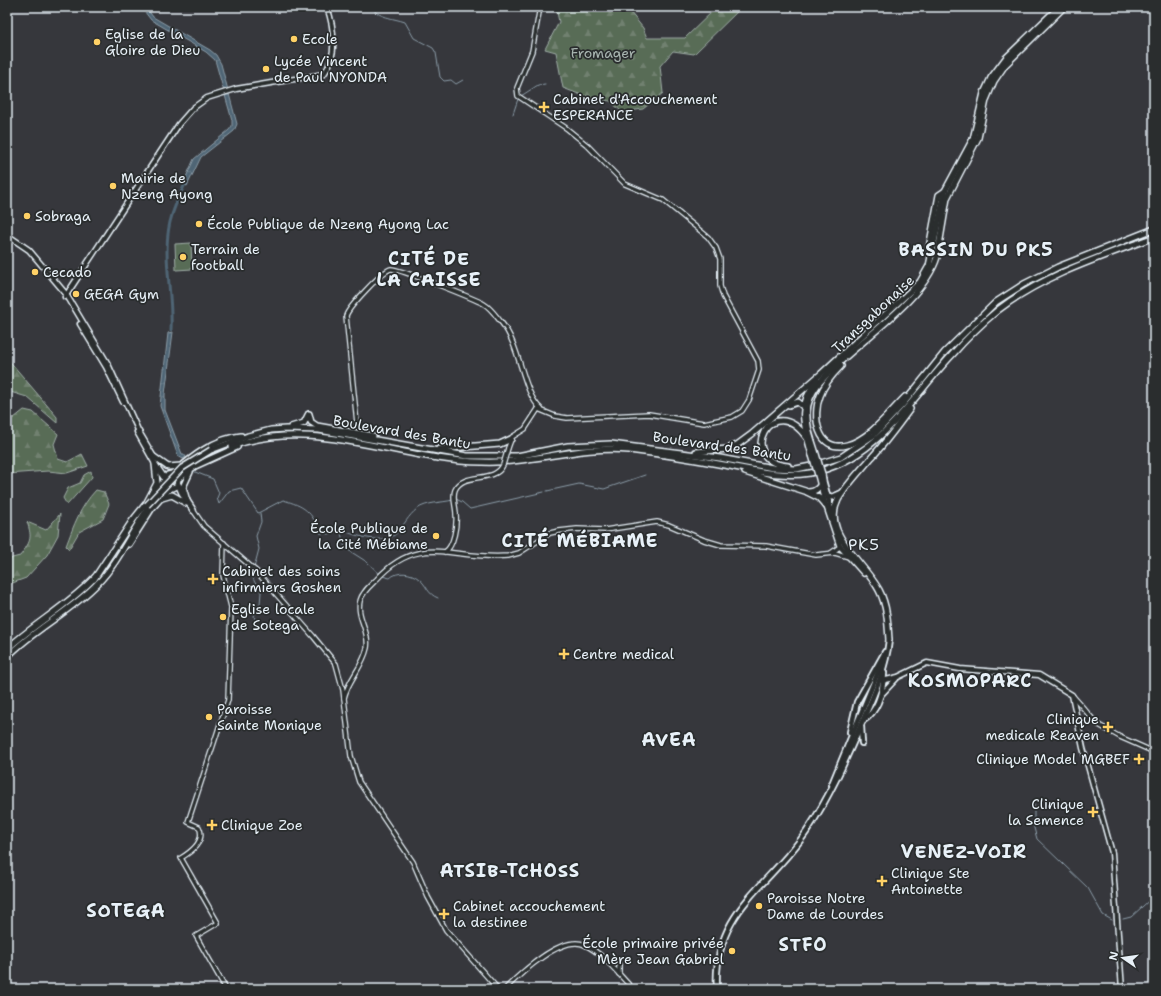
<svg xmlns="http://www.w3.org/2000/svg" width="1161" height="996" font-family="'Shantell Sans',sans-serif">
  <defs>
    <pattern id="grass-tufts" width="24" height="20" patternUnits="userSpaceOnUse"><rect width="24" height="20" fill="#596c57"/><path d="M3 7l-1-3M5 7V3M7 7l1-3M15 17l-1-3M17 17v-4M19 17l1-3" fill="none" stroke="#718170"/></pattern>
    <pattern id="forest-firs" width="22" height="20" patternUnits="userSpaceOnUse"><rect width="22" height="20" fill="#596c57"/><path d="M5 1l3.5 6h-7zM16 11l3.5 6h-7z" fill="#718170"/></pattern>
    <pattern id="water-ripples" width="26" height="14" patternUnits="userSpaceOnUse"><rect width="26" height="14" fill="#4f6574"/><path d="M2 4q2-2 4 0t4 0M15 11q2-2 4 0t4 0" fill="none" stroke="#687c89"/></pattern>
  </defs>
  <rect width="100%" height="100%" fill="#36373c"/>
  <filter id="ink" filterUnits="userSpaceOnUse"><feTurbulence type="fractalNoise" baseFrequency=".025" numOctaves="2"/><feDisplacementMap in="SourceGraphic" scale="8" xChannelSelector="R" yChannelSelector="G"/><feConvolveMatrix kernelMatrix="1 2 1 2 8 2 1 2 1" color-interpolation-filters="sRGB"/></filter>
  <g filter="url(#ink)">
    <polygon fill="url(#grass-tufts)" stroke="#a0aea8" points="125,539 122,547 101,577 82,596 7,655 7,652 13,645 94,582 113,559"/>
    <g fill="url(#forest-firs)" stroke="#a0aea8">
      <polygon points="556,7 626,7 643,28 647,38 685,38 717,7 742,7 694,54 673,51 660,66 663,93 643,109 622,112 610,101 584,96 563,88 556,52 545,49 559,22"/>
      <polygon points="7,358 57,417 57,423 27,397 7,391"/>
      <polygon points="24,410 33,412 58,434 54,444 58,459 67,462 82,454 88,466 67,473 48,471 7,474 7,418 14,418"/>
      <polygon points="91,471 92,477 67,505 63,498 68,488 80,483 84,475"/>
      <path d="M96,490L104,492L109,504L103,519L79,532L69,549L66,546C74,525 80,507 96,490Z"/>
      <path d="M60,514L58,535L47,555L26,578L7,585V564L12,558L20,556C30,542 33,539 27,522L46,530Z"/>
    </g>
    <polygon fill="#596c57" stroke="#a0aea8" points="191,243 192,269 176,270 175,244"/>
    <g fill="url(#water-ripples)" stroke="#8c9da9">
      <polygon points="141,7 146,7 153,17 210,50 216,55 221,64 237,124 234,131 201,157 187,186 183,184 194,159 229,130 232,126 232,120 215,60 206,52 151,20"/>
      <polygon points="173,332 165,394 165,410 182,454 184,454 186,457 183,459 178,456 160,406 168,333"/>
    </g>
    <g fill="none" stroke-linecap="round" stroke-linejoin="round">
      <g stroke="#8c9da9" stroke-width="1">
        <path d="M371,7C378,18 394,18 405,22L414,38L433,48L436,53L440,77L444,81L451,80L456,84L463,80"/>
        <polyline points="521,96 538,85 545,84"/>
        <polyline points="513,114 518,99"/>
        <path d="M195,472L213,479L219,493L217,498L219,504L229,491L241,488L258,513L283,500C304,506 312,511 320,533L329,534L340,530L345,548L367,562L382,576L390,578C397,571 411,572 419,579C427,585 427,594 438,598"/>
        <polyline points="547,491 579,484 604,489 645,475"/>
        <polyline points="456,499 462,502 470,509 544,492"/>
        <path d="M341,530C354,535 384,546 397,533C404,525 408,516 417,509C427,502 441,503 453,500"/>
        <polyline points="254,568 259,549 256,536 261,522 260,513"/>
        <path d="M253,571C251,580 257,585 261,592L260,604L254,616L257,625"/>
        <polyline points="1034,805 1034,828 1037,839 1088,888 1103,915 1112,920"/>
        <polyline points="1123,919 1131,917 1154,896"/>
      </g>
      <path stroke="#4f6574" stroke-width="3" d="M171,330C173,294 162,257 170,222C173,209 180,194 186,182"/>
      <g stroke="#e8f1f8" stroke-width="6">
        <g id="tertiary">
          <path d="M357,423L346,316C348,308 383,270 391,269C398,268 475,299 484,304C491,308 496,316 501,322C521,346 522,392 541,409"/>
          <polyline points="508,448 512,437 525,429 538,409 555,416 567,418 649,414 704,423 732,417 742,411 749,400 759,370 758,361 723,296 720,286 720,259 716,248 708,237 663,200 625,184 587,145 566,128 518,96 517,88 532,51 540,7"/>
          <polyline points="193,510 204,526 256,571 313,636 336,664 343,690 351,756 359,782 413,862 428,897 446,930 498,989"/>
          <path d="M224,543L223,575L231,607L228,700L188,822L199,827C206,841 191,852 181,858L218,923L196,936L226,989"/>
          <path d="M445,552C454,546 457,525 456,514C456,507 452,497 455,490C463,471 495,484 503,465"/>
          <polyline points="831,553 841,546"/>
          <polyline points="1072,695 1097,724 1120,737 1154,752"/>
          <path d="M344,698C348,680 363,667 367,648C370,631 356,617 360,601C362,592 371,585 377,579C421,531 454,561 508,556L519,553L550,533L559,531L577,529L605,530L657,522L669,525L704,540L721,545L766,546L816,555L835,553L849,557"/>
          <polyline points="619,964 619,974"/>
          <path d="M505,989C520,974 562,934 585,945C604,954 619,975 633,989"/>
        </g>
      </g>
      <g stroke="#e8f1f8" stroke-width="7">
        <g id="secondary">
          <polyline points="7,235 29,250 66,294 108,364 138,430 154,457"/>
          <path d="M65,297L140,183L179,124L193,108L207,98L236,89L324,74C338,55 334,27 327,7"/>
          <polyline points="80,324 106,367 123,402"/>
          <polyline points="137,432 155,464"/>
          <polyline points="882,681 898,677 927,663 960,669 1039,675 1072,695 1083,748 1112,853 1122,989"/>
          <polyline points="880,696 896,679"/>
          <polyline points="1079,727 1085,721 1093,720"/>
        </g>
      </g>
      <g stroke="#e8f1f8" stroke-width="8">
        <g id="primary">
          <polyline points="823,480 833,516"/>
          <polyline points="822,492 826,506"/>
          <path d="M864,720C879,710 883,690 884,673"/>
          <polyline points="861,726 862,743"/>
          <polyline points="850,732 857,702 885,652"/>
          <polyline points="832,784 883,660"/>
          <path d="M717,989C712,911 770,886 807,831C830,796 846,759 863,720C874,695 886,668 889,640"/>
        </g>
      </g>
      <g stroke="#e8f1f8" stroke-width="8">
        <g id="trunk">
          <polyline points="931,255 929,248 939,195 945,191"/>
          <path d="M841,366C832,375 824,384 820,396C812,415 817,453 847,445C870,439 889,413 905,397"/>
          <polyline points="789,405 798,402 805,408"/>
          <polyline points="309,414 311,422 317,426 373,436"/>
          <polyline points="291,427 304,423 308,415"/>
          <path d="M232,446C315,416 399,461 482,462C532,464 579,445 629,450C661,454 693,459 724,465C753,470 780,478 810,473C875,462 909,401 951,356C965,340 981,324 998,310C1043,275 1101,257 1154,237"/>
          <polyline points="439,449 500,444 511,439"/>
          <polyline points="211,450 248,436 271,430 286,429 319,430 467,456 517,456 568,446 611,444 720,458 773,468 796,469 811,466 841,457 874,435 903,404 945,352 996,302 1024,284 1058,267 1154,229"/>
          <polyline points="696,452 727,449 737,445 752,434 821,374 920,282 929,266 945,191 973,139 984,93 991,78 1006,58 1059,7"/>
          <path d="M816,454C812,440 806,427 807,412C808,390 826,375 841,361C871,333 926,295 937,257L947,198L978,138L986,100L994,81L1005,65L1064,7"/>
          <path d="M812,455C804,426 796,406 817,380"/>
          <polyline points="154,457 168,467 181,466"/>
          <polyline points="156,466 165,479"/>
          <path d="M788,466C735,462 771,388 807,438"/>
          <polyline points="745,472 805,491 819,498 827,507 840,546 864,573"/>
          <path d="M818,475C821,485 821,496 833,497L842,493"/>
          <polyline points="178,484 182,493 193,510"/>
          <polyline points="168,487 173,488 177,486 178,479 195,466 237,447"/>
          <path d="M157,491L168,475L172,474C191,458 215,438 241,436"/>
          <path d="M808,492C817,492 820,486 823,480L822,474"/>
          <polyline points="162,498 172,495 186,503"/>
          <polyline points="187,501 183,487 190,472"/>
          <polyline points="147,502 157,483 155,464"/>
          <polyline points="129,544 152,508 170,488"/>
          <polyline points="94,579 133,520 149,500"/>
          <path d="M889,640C888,623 887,605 879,590C865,563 821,533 838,500C846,485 861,470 872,457C886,442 898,425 910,409"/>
          <path d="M7,649C35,623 69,605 95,577"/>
          <path d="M7,657C34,629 70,612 97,584C119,562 131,532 149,507"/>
        </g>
      </g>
      <use href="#tertiary" stroke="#2a2d2e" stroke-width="3.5"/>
      <use href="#secondary" stroke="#2a2d2e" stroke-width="4"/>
      <use href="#primary" stroke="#2a2d2e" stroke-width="4.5"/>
      <use href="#trunk" stroke="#2a2d2e" stroke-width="5"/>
      <g stroke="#e8f1f8" stroke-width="6" stroke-linecap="butt">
        <polyline id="tertiary-bridge" points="503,465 508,448"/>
      </g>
      <g stroke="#e8f1f8" stroke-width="8" stroke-linecap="butt">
        <g id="trunk-bridge">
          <polyline points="816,454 822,474"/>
          <polyline points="812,455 818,475"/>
          <polyline points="147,505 182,468 211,450"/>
        </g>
      </g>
      <use href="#tertiary-bridge" stroke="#2a2d2e" stroke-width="3.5"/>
      <use href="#trunk-bridge" stroke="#2a2d2e" stroke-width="5"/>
    </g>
  </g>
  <g fill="#ffd166" stroke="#2a2d2e" stroke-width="1.5">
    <circle cx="294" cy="39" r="4"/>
    <circle cx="97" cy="42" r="4"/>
    <circle cx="266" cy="69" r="4"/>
    <path d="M542 101h4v4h4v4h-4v4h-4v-4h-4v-4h4z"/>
    <circle cx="113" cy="186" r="4"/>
    <circle cx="27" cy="216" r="4"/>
    <circle cx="199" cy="224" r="4"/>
    <circle cx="183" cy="257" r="4"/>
    <circle cx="35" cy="272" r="4"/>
    <circle cx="76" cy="294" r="4"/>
    <circle cx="436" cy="536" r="4"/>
    <path d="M211 573h4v4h4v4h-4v4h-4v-4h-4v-4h4z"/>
    <circle cx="223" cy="617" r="4"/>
    <path d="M562 648h4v4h4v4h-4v4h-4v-4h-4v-4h4z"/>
    <circle cx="209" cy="717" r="4"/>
    <path d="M1106 721h4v4h4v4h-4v4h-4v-4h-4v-4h4z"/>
    <path d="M1137 753h4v4h4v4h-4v4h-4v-4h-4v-4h4z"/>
    <path d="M1091 806h4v4h4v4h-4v4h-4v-4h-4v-4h4z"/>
    <path d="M210 819h4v4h4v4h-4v4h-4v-4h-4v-4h4z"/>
    <path d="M880 875h4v4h4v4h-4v4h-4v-4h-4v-4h4z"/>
    <circle cx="759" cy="906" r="4"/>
    <path d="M442 908h4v4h4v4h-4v4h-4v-4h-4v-4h4z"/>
    <circle cx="732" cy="951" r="4"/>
  </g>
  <g text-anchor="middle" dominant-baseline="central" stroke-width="3.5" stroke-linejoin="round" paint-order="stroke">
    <g font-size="14" fill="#e8f1f8" stroke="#2a2d2e" text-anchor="start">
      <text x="105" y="34">Eglise de la<tspan x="105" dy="16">Gloire de Dieu</tspan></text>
      <text x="302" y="39">Ecole</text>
      <text x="274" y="61">Lycée Vincent<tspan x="274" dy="16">de Paul NYONDA</tspan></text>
      <text x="553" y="99">Cabinet d'Accouchement<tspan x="553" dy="16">ESPERANCE</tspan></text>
      <text x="121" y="178">Mairie de<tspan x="121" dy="16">Nzeng Ayong</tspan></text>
      <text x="35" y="216">Sobraga</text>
      <text x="207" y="224">École Publique de Nzeng Ayong Lac</text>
      <text x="191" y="249">Terrain de<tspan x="191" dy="16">football</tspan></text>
      <text x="43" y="272">Cecado</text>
      <text x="84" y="294">GEGA Gym</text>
      <text x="428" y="528" text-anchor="end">École Publique de<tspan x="428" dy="16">la Cité Mébiame</tspan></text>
      <text x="222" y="571">Cabinet des soins<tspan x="222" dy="16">infirmiers Goshen</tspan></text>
      <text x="231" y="609">Eglise locale<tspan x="231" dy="16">de Sotega</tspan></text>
      <text x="573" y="654">Centre medical</text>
      <text x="217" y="709">Paroisse<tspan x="217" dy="16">Sainte Monique</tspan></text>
      <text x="1099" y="719" text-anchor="end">Clinique<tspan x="1099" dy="16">medicale Reaven</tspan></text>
      <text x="1130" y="759" text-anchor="end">Clinique Model MGBEF</text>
      <text x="1084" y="804" text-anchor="end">Clinique<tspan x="1084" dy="16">la Semence</tspan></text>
      <text x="221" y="825">Clinique Zoe</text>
      <text x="891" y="873">Clinique Ste<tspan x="891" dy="16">Antoinette</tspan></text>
      <text x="767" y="898">Paroisse Notre<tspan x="767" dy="16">Dame de Lourdes</tspan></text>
      <text x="453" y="906">Cabinet accouchement<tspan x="453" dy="16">la destinee</tspan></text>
      <text x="724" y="943" text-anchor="end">École primaire privée<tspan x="724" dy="16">Mère Jean Gabriel</tspan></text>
    </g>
    <g font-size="14" fill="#a8b5b0" stroke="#2a2d2e">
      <text x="603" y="53">Fromager</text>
    </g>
    <g font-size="14" fill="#e8f1f8" stroke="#2a2d2e">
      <text transform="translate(873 314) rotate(-43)">Transgabonaise</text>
      <text transform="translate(402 432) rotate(10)">Boulevard des Bantu</text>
      <text transform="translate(722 446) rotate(8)">Boulevard des Bantu</text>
    </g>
    <g font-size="16" letter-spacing="1" fill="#e8f1f8" stroke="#2a2d2e">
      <text x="864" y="544">PK5</text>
    </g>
    <g font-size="18" font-weight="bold" letter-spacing="1" fill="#e8f1f8" stroke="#2a2d2e">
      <text x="976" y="250">BASSIN DU PK5</text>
      <text x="429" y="259">CITÉ DE<tspan x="429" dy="21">LA CAISSE</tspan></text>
      <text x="580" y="541">CITÉ MÉBIAME</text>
      <text x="970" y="681">KOSMOPARC</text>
      <text x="669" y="740">AVEA</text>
      <text x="964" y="852">VENEZ-VOIR</text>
      <text x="510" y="871">ATSIB-TCHOSS</text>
      <text x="126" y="911">SOTEGA</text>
      <text x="803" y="945">STFO</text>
    </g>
  </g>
  <rect width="1161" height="996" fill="none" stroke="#2a2d2e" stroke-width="24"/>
  <rect x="12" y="12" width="1137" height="972" fill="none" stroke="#e8f1f8" stroke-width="1.5" filter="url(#ink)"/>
  <g transform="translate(1123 958) rotate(283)" stroke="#2a2d2e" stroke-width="3" paint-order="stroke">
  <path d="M0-3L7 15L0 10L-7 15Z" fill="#e8f1f8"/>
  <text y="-6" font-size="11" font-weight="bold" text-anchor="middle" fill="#e8f1f8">N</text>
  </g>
</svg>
